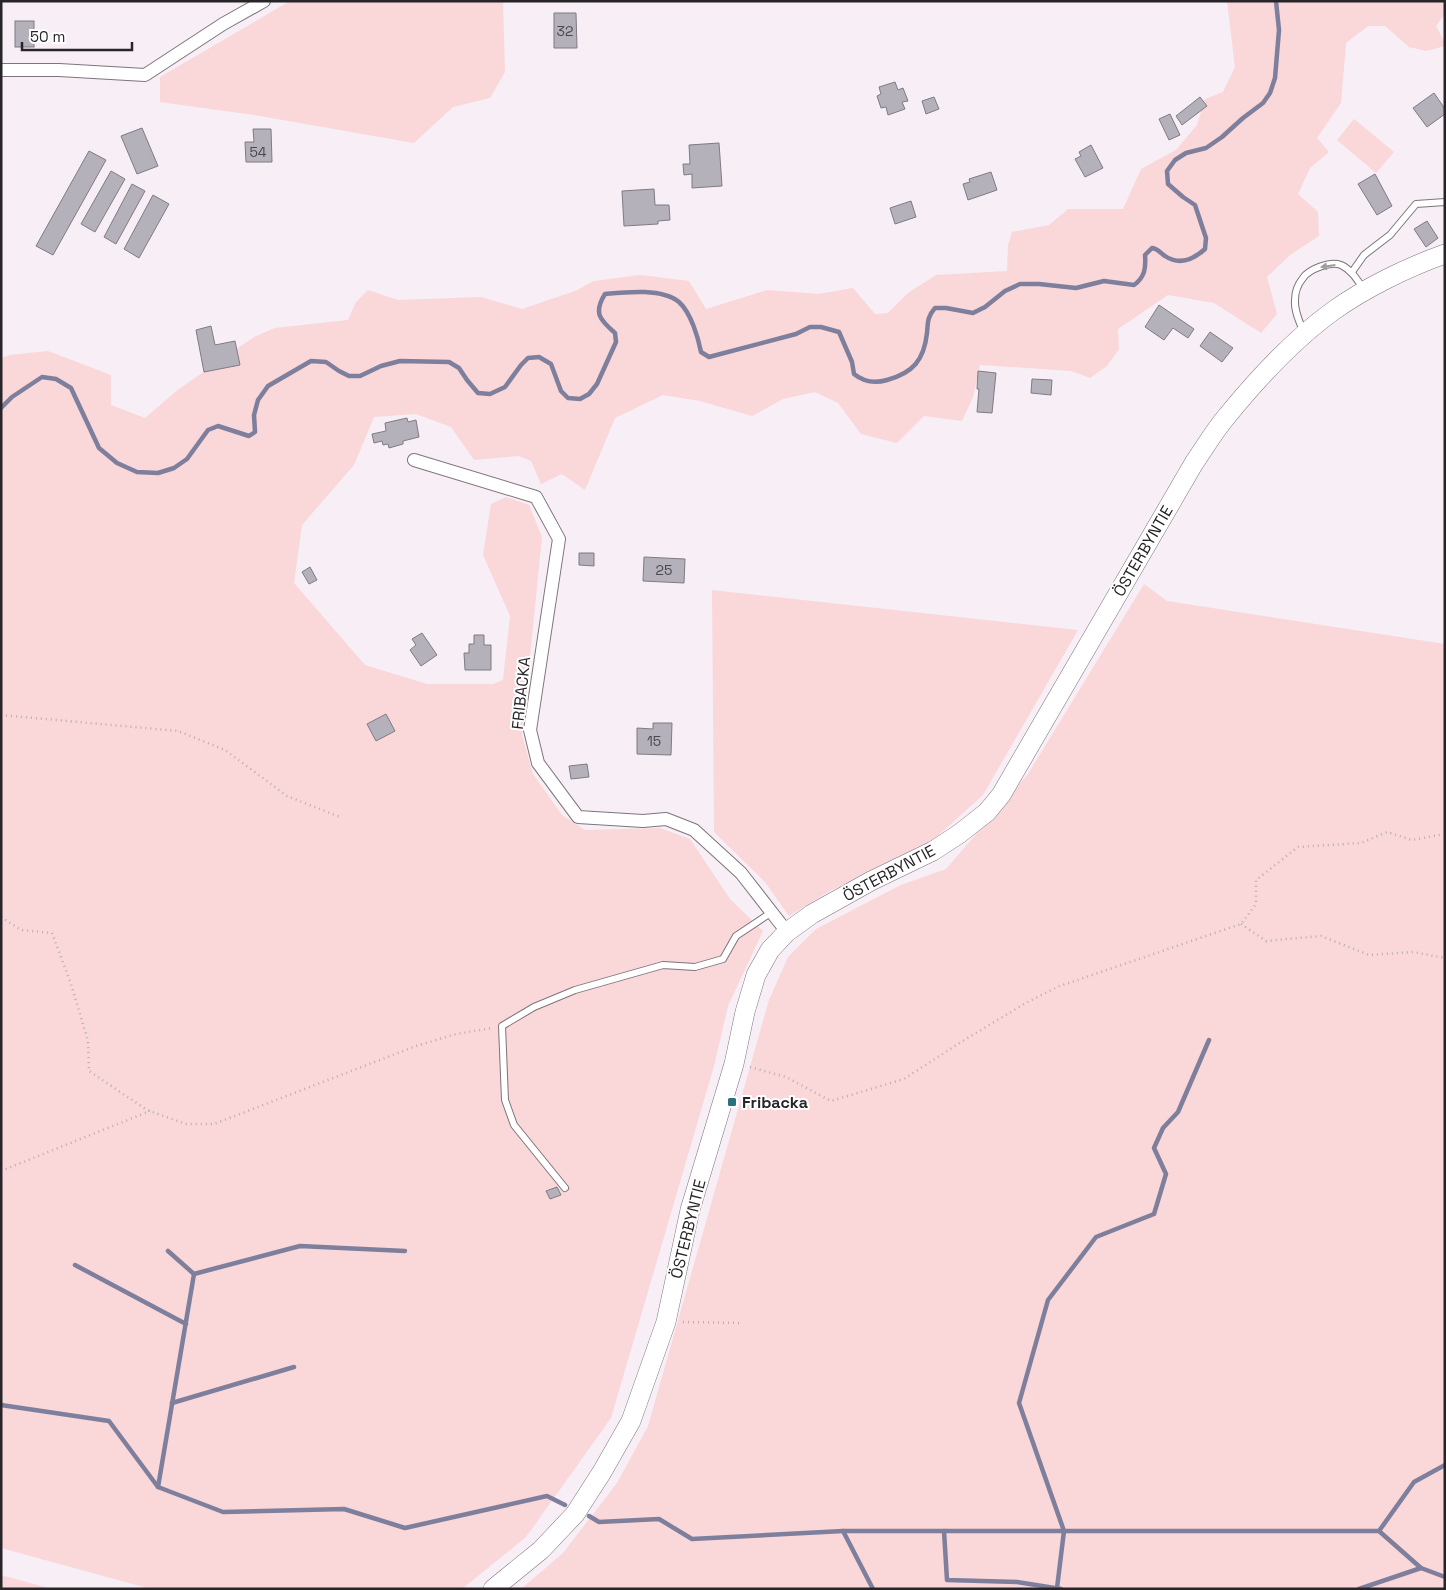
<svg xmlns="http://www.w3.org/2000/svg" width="1446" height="1590" font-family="'Space Grotesk',sans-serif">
  <rect width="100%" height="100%" fill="#f7eef6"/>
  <g fill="#fad7d9">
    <polygon points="290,1 503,1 505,72 490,98 453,107 414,143 254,115 160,102 160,77"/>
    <polygon points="1227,1 1445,1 1445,14 1436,26 1445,43 1445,46 1426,51 1409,47 1385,26 1368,26 1346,43 1341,103 1317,138 1329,152 1310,168 1298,194 1318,212 1319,236 1290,255 1267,277 1277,314 1261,333 1214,303 1168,295 1118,329 1119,349 1107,366 1090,378 1071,371 980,365 973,397 962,421 924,416 897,443 861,434 838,403 815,392 783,399 752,416 700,401 663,395 615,418 585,490 562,474 541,484 531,461 519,456 474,460 451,427 416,414 374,417 354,465 302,525 294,583 365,665 427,684 493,684 503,680 510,616 483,555 491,504 506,497 529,505 542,537 522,735 533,774 562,815 585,830 660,828 690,839 730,899 763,931 728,1006 714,1066 611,1418 526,1537 462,1589 151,1589 1,1548 1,358 10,355 48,351 111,375 111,405 145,418 179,389 254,337 275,328 348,320 356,302 368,290 398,300 481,297 522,309 575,291 594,281 640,275 689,281 706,309 767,290 819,294 853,288 875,314 888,313 908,293 936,275 1007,271 1008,245 1012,232 1049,225 1068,209 1123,209 1141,169 1176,150 1197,125 1205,99 1223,92 1235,67"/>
    <polygon points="1354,119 1394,152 1376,173 1337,140"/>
    <polygon points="1144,584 1167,601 1445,644 1445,1589 521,1589 563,1553 617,1483 648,1426 769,1000 788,957 816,929 901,885 946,869 1028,774"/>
    <polygon points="712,590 1078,630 983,795 931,842 890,863 830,891 789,916 765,882 714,832"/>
    <polygon points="1,1575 52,1589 1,1589"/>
  </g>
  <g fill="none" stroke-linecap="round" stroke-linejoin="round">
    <g stroke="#7e7f9c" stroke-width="4.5">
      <path d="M1,408L12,397L42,377L56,379L71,388L99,448L117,463L137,472L158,473L174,468L187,459L208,430L218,426L249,436L255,432L254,415L258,400L268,386L311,361L326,362L339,371L349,376H360L381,366L400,361L449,362L459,368L467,380L478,393L490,394L505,387L521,365L528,358L539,357L551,364L561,391L568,398L580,399L589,394L597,384L616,342L615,333C600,320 593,313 605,294C626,292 662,288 679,302C691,313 698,337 701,352L709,357L796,334L810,327H821L839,332L852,362L854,374C864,382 874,384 887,380C913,373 924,360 927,333C928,323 927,317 935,308H946L973,313L985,307L1005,291L1020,284H1039L1076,288L1104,281L1134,285C1145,277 1146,268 1145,255L1152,248C1159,249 1160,253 1165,256C1180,266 1194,259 1205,249L1206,238L1195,205L1183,197L1168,184L1167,171L1175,160L1186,153L1206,148L1222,137L1243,118L1263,103L1270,93L1275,78L1279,30L1276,1"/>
      <polyline points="168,1251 194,1274"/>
      <polyline points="75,1265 186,1324"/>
      <polyline points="172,1403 294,1367"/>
      <polyline points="1,1405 109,1421 158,1487 223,1512 344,1509 405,1528 547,1496 565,1505"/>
      <polyline points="158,1487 194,1274 300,1246 405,1251"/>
      <polyline points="589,1516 599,1522 659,1519 692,1539 843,1531 1379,1531 1414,1482 1445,1465"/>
      <polyline points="843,1531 873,1589"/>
      <polyline points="944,1531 947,1580 1017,1582 1061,1589"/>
      <polyline points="1379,1531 1421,1568 1445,1577"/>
      <polyline points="1057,1588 1064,1531 1019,1403 1048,1300 1096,1237 1154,1214 1166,1174 1154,1148 1163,1128 1178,1112 1209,1040"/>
      <polyline points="1359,1589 1421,1568"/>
    </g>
  </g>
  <g fill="#b5b1bb" stroke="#7f7b85">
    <polygon points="554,13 576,13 577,48 554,48"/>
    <rect x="15" y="21" width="19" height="26"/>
    <polygon points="895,82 898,90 903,88 908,101 902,102 905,109 888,115 886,107 881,108 877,96 881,94 879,87"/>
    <polygon points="1434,93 1445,109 1445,114 1427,127 1413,108"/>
    <polygon points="934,97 939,109 926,114 922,101"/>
    <polygon points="1200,97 1207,106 1182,125 1176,116"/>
    <polygon points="1170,114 1180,135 1169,140 1159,119"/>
    <polygon points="142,128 158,166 137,174 121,136"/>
    <polygon points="253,129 271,129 272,162 246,162 245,142 254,142"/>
    <polygon points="719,143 722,186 692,188 692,174 684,175 683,164 690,164 689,145"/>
    <polygon points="1091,145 1103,168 1085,177 1075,159 1081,156 1079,152"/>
    <polygon points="89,151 106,160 53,255 36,246"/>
    <polygon points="111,171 125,179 95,232 81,224"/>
    <polygon points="991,172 997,190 968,200 963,184 970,182 969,179"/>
    <polygon points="1375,174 1392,206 1377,215 1358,184"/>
    <polygon points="132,184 145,191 116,244 104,237"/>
    <polygon points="654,189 655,205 669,205 670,220 658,221 658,224 624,226 622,191"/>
    <polygon points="153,195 169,204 139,258 124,249"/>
    <polygon points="911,201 916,217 895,224 890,208"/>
    <polygon points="1427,221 1438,238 1426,247 1414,229"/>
    <polygon points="1159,305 1194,329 1188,338 1173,328 1164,340 1145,327"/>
    <polygon points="211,326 215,345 235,341 240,365 204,372 196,330"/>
    <polygon points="1210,332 1233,348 1222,362 1200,346"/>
    <polygon points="978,371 996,373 992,413 977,412 979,389 977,389"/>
    <polygon points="1032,379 1052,380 1051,395 1031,393"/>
    <polygon points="407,418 408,422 416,420 419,437 403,441 403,444 389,448 388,444 383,445 382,441 374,443 372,434 386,431 385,423"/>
    <polygon points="579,553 594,553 594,566 579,565"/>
    <polygon points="644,557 685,559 684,583 643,581"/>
    <polygon points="310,567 317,580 309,584 302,572"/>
    <polygon points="422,633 437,655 421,666 410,650 416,645 412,639"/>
    <polygon points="474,635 484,635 484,645 491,645 491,670 465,670 464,653 469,653 469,644 474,644"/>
    <polygon points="386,714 395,731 376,741 367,724"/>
    <polygon points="653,723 672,723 671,755 637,754 637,728 653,729"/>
    <polygon points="587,764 589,777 571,779 569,766"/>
    <polygon points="557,1187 561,1195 550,1199 546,1191"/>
  </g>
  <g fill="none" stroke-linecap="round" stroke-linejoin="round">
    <g stroke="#7d757c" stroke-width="8">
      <g id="lane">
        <polyline points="1352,272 1364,255 1390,235 1416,204 1445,202"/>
        <path d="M1304,333C1300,323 1294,311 1295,300C1295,292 1298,284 1303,278C1309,269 1330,261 1341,265C1352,270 1358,281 1364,290"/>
        <polyline points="565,1188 514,1125 505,1100 502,1026 534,1007 575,990 663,965 695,967 723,959 736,936 772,912"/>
      </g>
    </g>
    <g stroke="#7d757c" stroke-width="14">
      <g id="street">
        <polyline points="1,70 59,70 145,75 223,24 264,1"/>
        <polyline points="414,460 536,497 559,539 530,730 538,763 578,817 643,821 666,819 694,830 741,873 787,932"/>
      </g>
    </g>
    <g stroke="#7d757c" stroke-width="20">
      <path id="secondary" d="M493,1589L541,1550L575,1514L602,1472L631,1421L666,1322L690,1210L734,1064L745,1012L756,975L770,950L787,932L812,914L871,881L933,851L959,834L987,812L1001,795L1194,463C1205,447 1215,430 1227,416C1258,378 1293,340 1333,311C1365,288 1408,267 1445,254"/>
    </g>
    <g stroke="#b5aeb5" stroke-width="2.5" stroke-dasharray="1 4" stroke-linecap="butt">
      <polyline points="1,715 178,731 225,750 287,796 340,817"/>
      <polyline points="1,917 21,930 52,933 71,984 88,1041 89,1071 147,1110 186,1124 214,1124 416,1046 456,1034 492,1028"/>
      <polyline points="1241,924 1266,941 1321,936 1369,955 1413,952 1445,958"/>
      <polyline points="750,1067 786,1077 831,1101 904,1079 961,1042 1024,1004 1057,987 1241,924 1256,904 1256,880 1298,847 1361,843 1387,832 1412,840 1445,834"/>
      <polyline points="1,1171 150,1111"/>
      <polyline points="683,1322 743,1323"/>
    </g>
    <use href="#lane" stroke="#fff" stroke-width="6"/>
    <use href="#street" stroke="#fff" stroke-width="12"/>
    <use href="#secondary" stroke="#fff" stroke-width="19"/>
  </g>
  <defs><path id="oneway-solid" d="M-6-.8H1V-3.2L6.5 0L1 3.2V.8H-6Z" transform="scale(1.25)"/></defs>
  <use fill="#9e9d9e" href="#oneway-solid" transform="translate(1328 266) rotate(172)"/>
  <rect fill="#296f7d" stroke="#fff" stroke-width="2" x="727" y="1097" width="10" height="10" rx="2.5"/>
  <g text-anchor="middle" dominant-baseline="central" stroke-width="4" stroke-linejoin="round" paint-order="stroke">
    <g font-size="14" fill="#4b484d">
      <text x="565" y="31">32</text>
      <text x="258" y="152">54</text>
      <text x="664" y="570">25</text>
      <text x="654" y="741">15</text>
    </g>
    <g font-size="16" fill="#282528" stroke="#fff">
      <text transform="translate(1143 551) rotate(-60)">ÖSTERBYNTIE</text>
      <text transform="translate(521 693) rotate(-84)">FRIBACKA</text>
      <text transform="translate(889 873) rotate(-28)">ÖSTERBYNTIE</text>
      <text transform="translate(688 1229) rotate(-76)">ÖSTERBYNTIE</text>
    </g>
    <g font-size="16" font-weight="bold" fill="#282528" stroke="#fff" text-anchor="start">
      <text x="742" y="1102">Fribacka</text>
    </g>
  </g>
  <rect width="1446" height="1590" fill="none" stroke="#282528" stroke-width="5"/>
  <path d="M22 42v8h110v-8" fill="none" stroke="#282528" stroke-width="2.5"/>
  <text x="30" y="42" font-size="15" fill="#282528" stroke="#ffffff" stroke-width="4" paint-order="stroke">50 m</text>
</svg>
